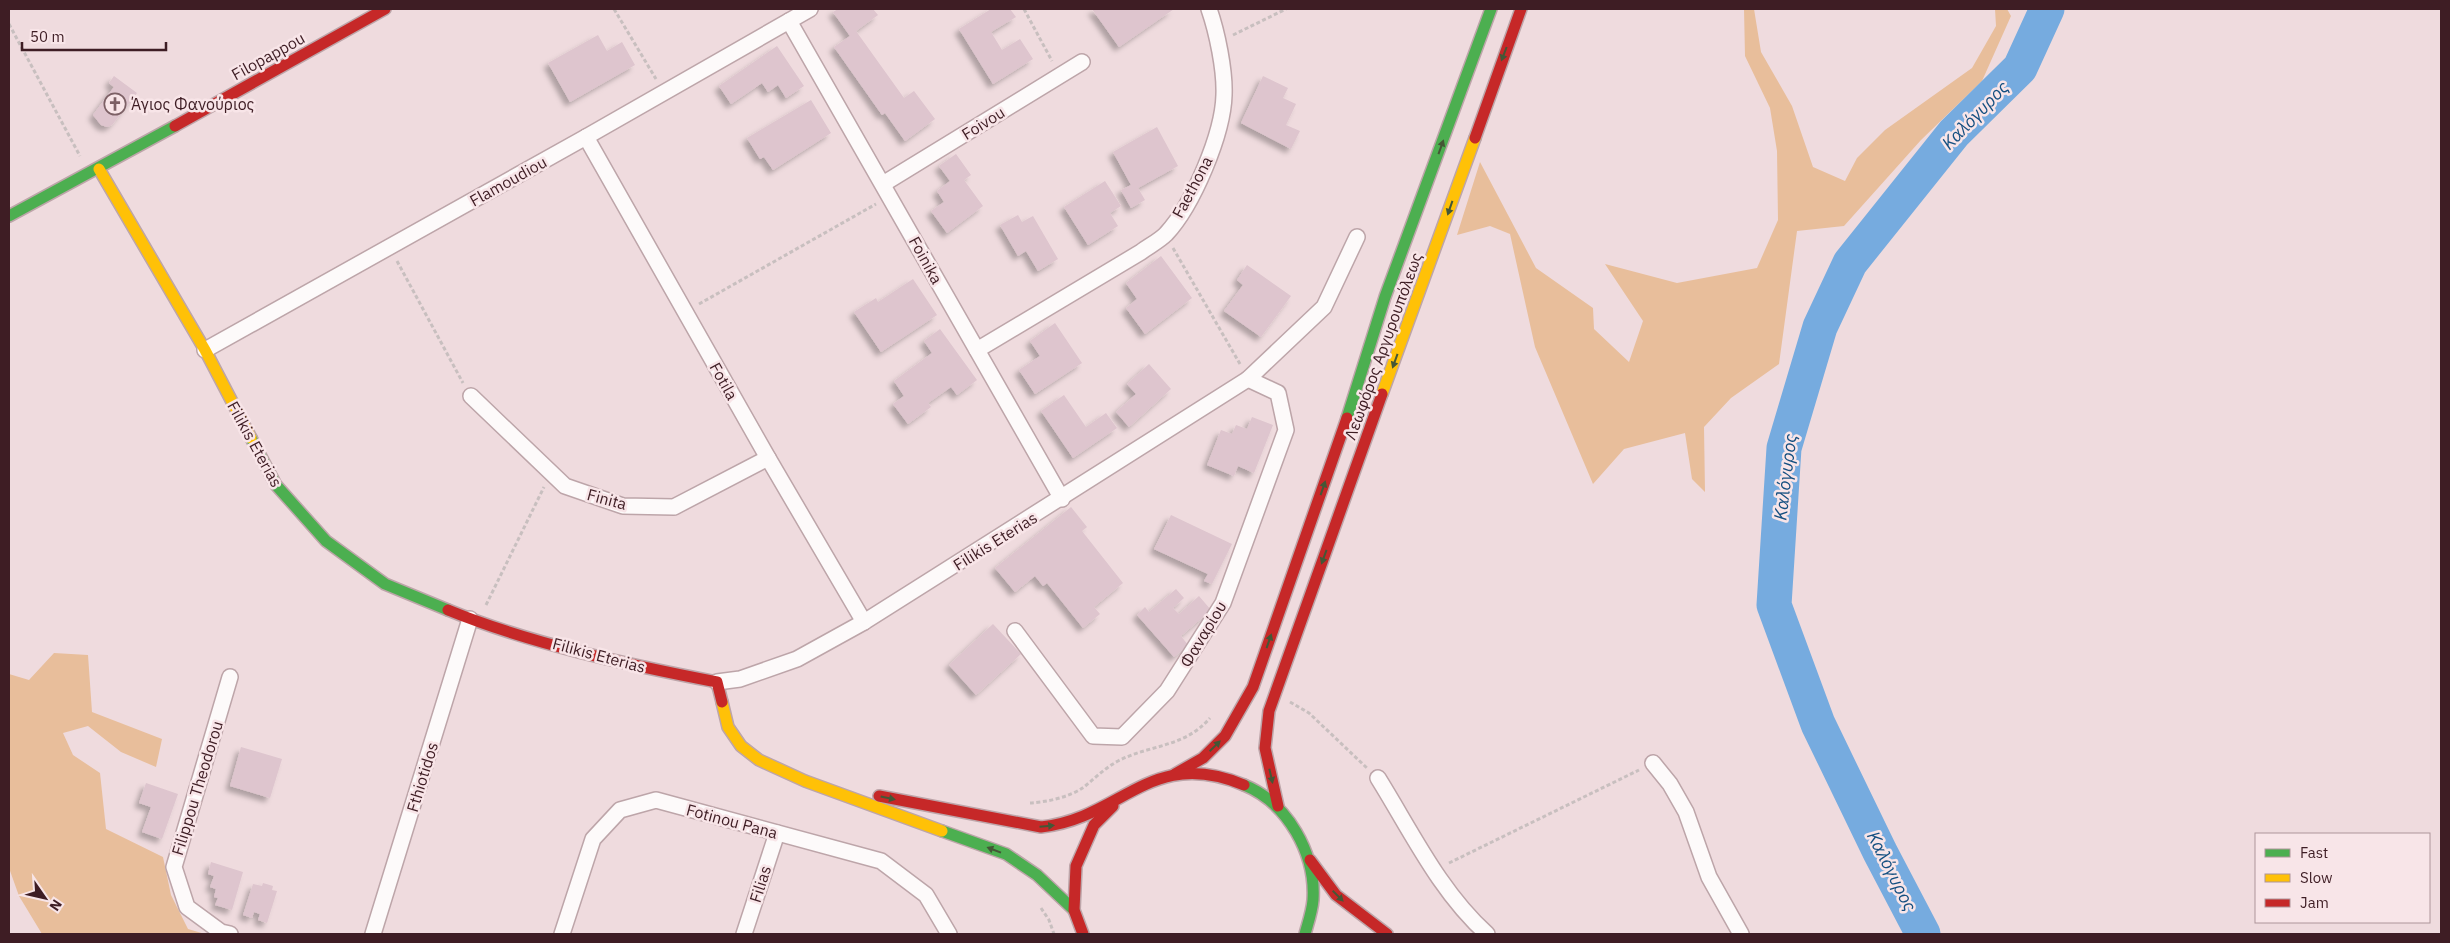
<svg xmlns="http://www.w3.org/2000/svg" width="2450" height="943" font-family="'IBM Plex Sans',sans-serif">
  <defs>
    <filter id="shadow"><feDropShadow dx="-4.5" dy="4.5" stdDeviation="2.5" flood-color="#0004"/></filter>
  </defs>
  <rect width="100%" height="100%" fill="#efdbde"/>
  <g fill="#e8be9b">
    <polygon points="1744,9 1754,9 1761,52 1792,106 1813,167 1845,181 1857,158 1885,130 1972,68 1996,26 1995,9 2007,9 2011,16 1982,81 1921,140 1844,226 1797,231 1779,364 1731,398 1704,427 1705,492 1692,479 1685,433 1624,449 1593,484 1535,347 1510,234 1490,226 1457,235 1480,162 1536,268 1593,308 1594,329 1629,362 1643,321 1605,264 1677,283 1757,268 1778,220 1777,151 1770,108 1745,56"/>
    <polygon points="54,653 88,655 92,712 162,739 156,767 121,752 88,726 63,733 73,755 100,773 106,829 163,857 171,895 188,929 205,934 42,934 19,896 9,868 9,674 29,680"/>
  </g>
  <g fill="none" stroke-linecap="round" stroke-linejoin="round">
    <polyline stroke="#76abdf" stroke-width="35" points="1923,934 1880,852 1818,724 1774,605 1784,448 1820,327 1850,263 1954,133 2020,68 2047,9"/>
  </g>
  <g fill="#dec5ce" filter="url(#shadow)">
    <polygon points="838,9 873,9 878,15 856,31 904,98 914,91 935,119 905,141 885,113 882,115 834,47 850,36 833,12"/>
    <polygon points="991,9 1010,9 1016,17 991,32 1002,50 1020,39 1033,59 993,84 959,29"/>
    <polygon points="1092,9 1174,9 1119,47"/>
    <polygon points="598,35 607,51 622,42 635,65 570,102 548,63"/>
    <polygon points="777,46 804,86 786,98 778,85 768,92 762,83 731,104 719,86"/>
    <polygon points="114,76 137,93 112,125 107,127 101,125 93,115 114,87 109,83"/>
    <polygon points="1263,76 1288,88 1283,98 1296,104 1286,125 1300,131 1291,149 1241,123"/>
    <polygon points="811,100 831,133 773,170 764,157 760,159 747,138"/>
    <polygon points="1157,127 1178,166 1138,188 1145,200 1131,208 1121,190 1131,185 1113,152"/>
    <polygon points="956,154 971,175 964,180 983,206 947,233 931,211 944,202 937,191 950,181 939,166"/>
    <polygon points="1105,181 1121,206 1110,213 1118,226 1088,245 1064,207"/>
    <polygon points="1018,215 1022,222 1033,216 1058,259 1038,271 1026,251 1018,256 1000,225"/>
    <polygon points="1161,256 1192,298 1145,334 1126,308 1137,299 1126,283"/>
    <polygon points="1247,265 1291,296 1261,337 1224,311 1243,285 1237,280"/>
    <polygon points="913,279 937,315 881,352 854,312 876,298 878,302"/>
    <polygon points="1055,323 1082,363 1035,394 1019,370 1040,356 1030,341"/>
    <polygon points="940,329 977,380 957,395 951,387 928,403 931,407 908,424 893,404 904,396 894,381 932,353 924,341"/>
    <polygon points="1149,364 1171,389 1129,427 1116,412 1136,394 1127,384"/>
    <polygon points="1064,395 1086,427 1106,413 1117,428 1073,458 1041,411"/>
    <polygon points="1252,417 1273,425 1254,473 1238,466 1234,476 1207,465 1221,430 1232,434 1236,425 1247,429"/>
    <polygon points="1071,507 1087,527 1082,531 1123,583 1094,607 1100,614 1083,628 1047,583 1043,586 1035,576 1015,592 995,568"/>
    <polygon points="1171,515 1232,544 1212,584 1204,581 1208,574 1154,549"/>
    <polygon points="1176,589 1184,598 1173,608 1179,614 1199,596 1211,610 1181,636 1188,645 1174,657 1137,615 1145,607 1149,612"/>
    <polygon points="993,624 1021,654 976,695 949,665"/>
    <polygon points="241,747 282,759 270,798 230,786"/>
    <polygon points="146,783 178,794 162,839 142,832 151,807 139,803"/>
    <polygon points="211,862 243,872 232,910 215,905 218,898 214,897 216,889 210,887 214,876 208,874"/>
    <polygon points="263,883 273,886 272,890 277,891 267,923 258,920 260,914 254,912 252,918 243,915 253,884 262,886"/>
  </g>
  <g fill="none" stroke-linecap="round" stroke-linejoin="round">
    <g stroke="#bda5a9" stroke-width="18">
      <g id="street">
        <polyline points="789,21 1062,499"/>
        <polyline points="586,137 768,458 864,622"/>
        <polyline points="883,184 1082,62"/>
        <polyline points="205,350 586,137 810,9"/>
        <path d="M977,350L1141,252C1149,246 1159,241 1166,234C1193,205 1223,134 1224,95C1225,70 1217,32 1209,9"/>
        <polyline points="471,396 565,486 623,506 674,507 768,458"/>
        <polyline points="1015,631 1093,736 1122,737 1167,691 1223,603 1286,430 1278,393 1248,379"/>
        <polyline points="717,682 740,679 797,659 864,622 1248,379 1324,307 1357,237"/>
        <polyline points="1653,763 1670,784 1686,812 1709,877 1741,934"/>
        <path d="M1378,778C1411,831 1440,892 1487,934"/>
        <polyline points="230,934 221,932 187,907 174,867 230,677"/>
        <polyline points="373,934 470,619"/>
        <polyline points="562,934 593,839 620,810 656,800 881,861 926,895 949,934"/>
        <polyline points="744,934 777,833"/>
      </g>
    </g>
    <g stroke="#bda5a9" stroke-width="14">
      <g id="fast">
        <polyline points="9,216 175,126"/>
        <polyline points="1347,418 1385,297 1491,9"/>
        <polyline points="251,438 276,485 326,541 385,584 448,610"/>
        <path d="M1244,785C1288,803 1316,854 1313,900C1312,912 1308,923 1305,934"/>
        <polyline points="942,831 1006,854 1037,875 1074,910"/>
      </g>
    </g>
    <g stroke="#bda5a9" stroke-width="14">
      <g id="slow">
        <polyline points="99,169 205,350 251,438"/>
        <polyline points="1382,394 1475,138"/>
        <polyline points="722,702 728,727 741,746 759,760 805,781 942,831"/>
      </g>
    </g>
    <g stroke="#bda5a9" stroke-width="14">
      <g id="jam">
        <polyline points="175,126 385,9"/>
        <polyline points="1475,138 1521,9"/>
        <path d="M448,610C531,644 629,665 717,682L722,702"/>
        <polyline points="1175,774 1203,758 1225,736 1253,687 1347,418"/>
        <path d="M879,796L1041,827C1123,818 1150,746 1244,785"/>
        <polyline points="1278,806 1265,748 1269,711 1382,394"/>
        <polyline points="1310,860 1336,895 1387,934"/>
        <polyline points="1083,934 1074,910 1076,866 1094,825 1113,806"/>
      </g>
    </g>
    <g stroke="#c8bfbf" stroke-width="3" stroke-dasharray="4 2.5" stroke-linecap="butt">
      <polyline points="614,9 656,79"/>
      <polyline points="1024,9 1052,61"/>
      <polyline points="9,24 80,156"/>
      <polyline points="1233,35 1286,9"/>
      <polyline points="1173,248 1240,364"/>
      <polyline points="397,261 463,383"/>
      <polyline points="699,304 876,204"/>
      <polyline points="486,605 544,487"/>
      <polyline points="1290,702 1309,713 1367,768"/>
      <path d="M1030,803C1047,802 1070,797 1084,787C1095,778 1105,768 1118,761C1151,744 1184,748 1210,718"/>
      <polyline points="1449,863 1639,770"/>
      <polyline points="1041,908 1049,920 1054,934"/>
    </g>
    <use href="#street" stroke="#fdfafa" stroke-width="15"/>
    <use href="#fast" stroke="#4caf50" stroke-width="11"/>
    <use href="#slow" stroke="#ffc107" stroke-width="11"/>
    <use href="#jam" stroke="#c62828" stroke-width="11"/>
  </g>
  <defs><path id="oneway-solid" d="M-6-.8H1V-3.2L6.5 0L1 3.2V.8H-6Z" transform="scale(1.25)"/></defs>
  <g fill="#445736">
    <use href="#oneway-solid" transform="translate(1504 54) rotate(111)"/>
    <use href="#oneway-solid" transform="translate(1441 147) rotate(-70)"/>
    <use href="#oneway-solid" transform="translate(1450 208) rotate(109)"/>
    <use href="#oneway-solid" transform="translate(1395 361) rotate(110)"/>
    <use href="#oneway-solid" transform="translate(1323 488) rotate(-71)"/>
    <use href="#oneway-solid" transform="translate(1324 557) rotate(110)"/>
    <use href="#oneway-solid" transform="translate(1269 641) rotate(-71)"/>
    <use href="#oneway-solid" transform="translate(1215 746) rotate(-44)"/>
    <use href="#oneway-solid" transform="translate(1271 776) rotate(77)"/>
    <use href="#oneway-solid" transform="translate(888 798) rotate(12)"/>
    <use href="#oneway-solid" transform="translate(1047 826) rotate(-5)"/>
    <use href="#oneway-solid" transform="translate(994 850) rotate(-159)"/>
    <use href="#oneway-solid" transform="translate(1338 896) rotate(45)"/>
  </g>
  <defs>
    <g id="church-ring" transform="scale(1.125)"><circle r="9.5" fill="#f8e5e8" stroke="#7c6065" stroke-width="1.5"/><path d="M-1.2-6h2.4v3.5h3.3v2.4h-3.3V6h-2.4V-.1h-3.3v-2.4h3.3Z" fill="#7c6065"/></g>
  </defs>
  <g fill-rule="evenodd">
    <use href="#church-ring" x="115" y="104"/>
  </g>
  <g text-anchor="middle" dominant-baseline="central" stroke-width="5" stroke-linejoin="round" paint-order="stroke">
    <g font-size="16" fill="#3e1d24" stroke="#f8e5e8">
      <text transform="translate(268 56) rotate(-29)">Filopappou</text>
      <text transform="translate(983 123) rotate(-32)">Foivou</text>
      <text transform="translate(508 181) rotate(-29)">Flamoudiou</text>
      <text transform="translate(1192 187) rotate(-62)">Faethona</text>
      <text transform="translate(926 260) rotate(61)">Foinika</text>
      <text transform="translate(1383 346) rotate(-70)">Λεωφόρος Αργυρουπόλεως</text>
      <text transform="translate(724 381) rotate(61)">Fotila</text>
      <text transform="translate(255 444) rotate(61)">Filikis Eterias</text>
      <text transform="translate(607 499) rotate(15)">Finita</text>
      <text transform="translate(995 541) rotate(-32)">Filikis Eterias</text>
      <text transform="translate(1203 634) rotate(-59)">Φαναρίου</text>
      <text transform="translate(599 655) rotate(15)">Filikis Eterias</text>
      <text transform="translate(422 777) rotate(-73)">Fthiotidos</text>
      <text transform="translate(197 788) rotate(-73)">Filippou Theodorou</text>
      <text transform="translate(732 821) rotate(15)">Fotinou Pana</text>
      <text transform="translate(760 884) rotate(-72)">Filias</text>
    </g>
    <g font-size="16" fill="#3e1d24" stroke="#f8e5e8" text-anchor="start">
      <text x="131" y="104">Άγιος Φανούριος</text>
    </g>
    <g font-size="18" font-style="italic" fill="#144f80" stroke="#f8e5e8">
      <text transform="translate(1975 115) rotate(-46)">Καλόγυρος</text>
      <text transform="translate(1785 477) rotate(-83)">Καλόγυρος</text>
      <text transform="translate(1892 871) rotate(63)">Καλόγυρος</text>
    </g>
  </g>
  <rect width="2450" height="943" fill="none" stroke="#3e1d24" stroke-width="20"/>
  <rect x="2255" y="833" width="175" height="90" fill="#f8e5e8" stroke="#ae959a"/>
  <rect x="2265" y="849" width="25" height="8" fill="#4caf50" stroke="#ae959a"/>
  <text x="2300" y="858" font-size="15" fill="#3e1d24">Fast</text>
  <rect x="2265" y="874" width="25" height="8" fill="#ffc107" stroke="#ae959a"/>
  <text x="2300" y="883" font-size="15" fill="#3e1d24">Slow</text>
  <rect x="2265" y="899" width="25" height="8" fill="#c62828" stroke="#ae959a"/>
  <text x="2300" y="908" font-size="15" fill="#3e1d24">Jam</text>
  <g transform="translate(45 898) rotate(124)" stroke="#f8e5e8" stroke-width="4" paint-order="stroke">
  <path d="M0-4L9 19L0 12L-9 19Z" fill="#3e1d24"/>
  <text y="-8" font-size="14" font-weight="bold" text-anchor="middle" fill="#3e1d24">N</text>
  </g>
  <path d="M22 42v8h144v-8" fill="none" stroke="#3e1d24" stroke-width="2.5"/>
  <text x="30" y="42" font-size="15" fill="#3e1d24" stroke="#f8e5e8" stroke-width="4" paint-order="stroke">50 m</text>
</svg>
